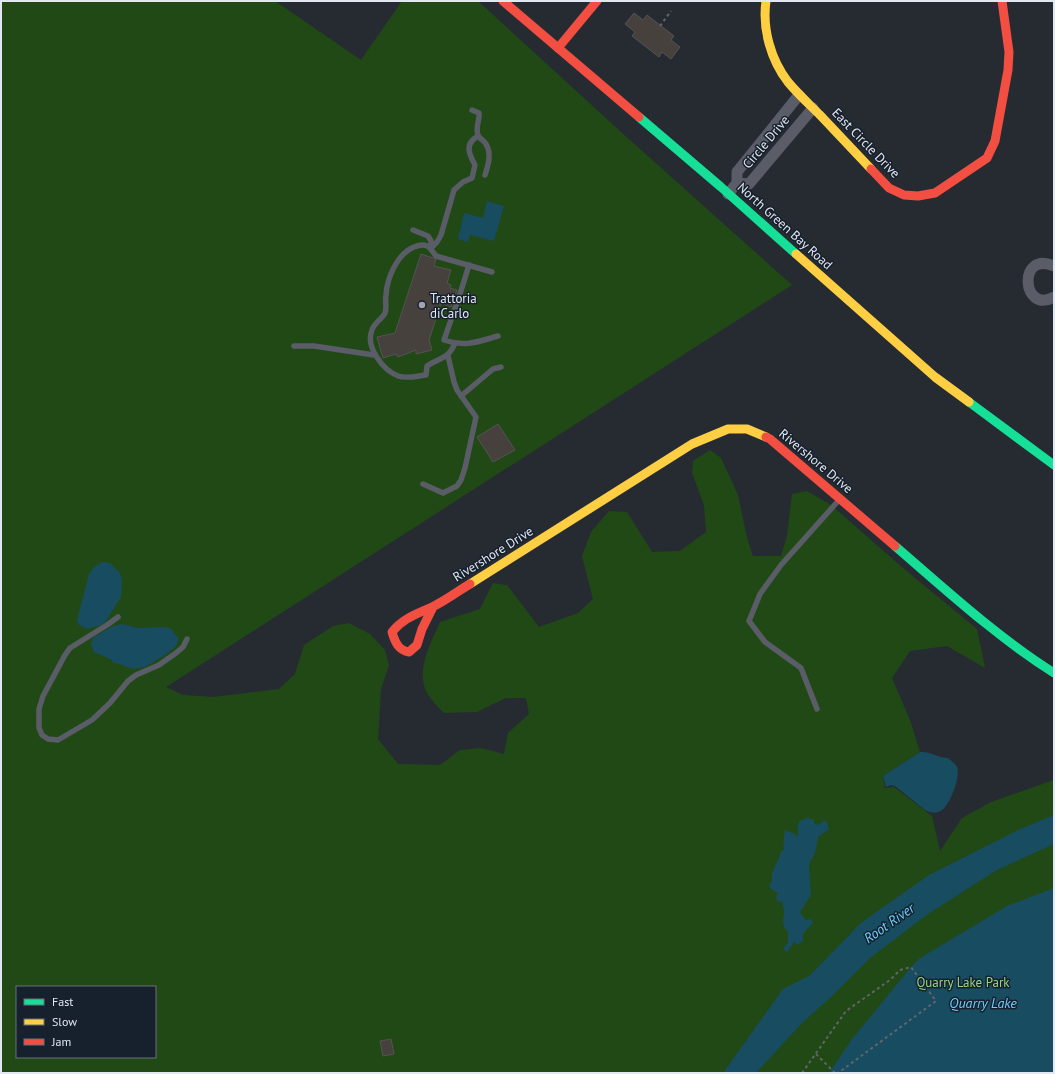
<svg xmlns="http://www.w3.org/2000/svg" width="1055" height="1074" font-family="'PT Sans',sans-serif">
  <rect width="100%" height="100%" fill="#262b32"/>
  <path fill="#214916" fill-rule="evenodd" d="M1,1H275L361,60L402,1H478L621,132L792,285L166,687L183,695L213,697L279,689L295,674L304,645L333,626L349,623L370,634L385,650L389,665L381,689L378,739L398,764L440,765L460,750L481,748L504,754L508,733L529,714L526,698H506L477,712L444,713C438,707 430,699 426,691C416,669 431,643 440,622L480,609L493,583L507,585L539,627L578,613L593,599L582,556L591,532L609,511L627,512L652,552L680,551L706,532L704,505L692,473L693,461L710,450L721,458L738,495L747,538L753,556H781L787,536L792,494L807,491L831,505L903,568L977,629L985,668L947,646L910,651L892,678L910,720L920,752L883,776L885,788L894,787L932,816L940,851L962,818L991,802L1054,780V1073H1ZM17,987H155V1057H17Z"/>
  <g fill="#184c61">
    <polygon points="487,201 504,206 494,241 470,235 468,242 458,239 464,213 483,218"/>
    <polygon points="102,562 110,563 119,572 122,579 121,597 106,621 101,625 88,629 79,625 77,620 89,574 94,567"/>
    <polygon points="123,624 138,628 165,627 171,629 178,638 178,642 175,647 165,655 145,667 133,669 119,664 113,663 112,660 94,652 91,645 93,638 113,626"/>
    <path d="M920,752C930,751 939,758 948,758C951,761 956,764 957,767C961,776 950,805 942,810C937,814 930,813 925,810L895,786L891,785L886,787L883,776Z"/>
    <polygon points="1054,815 1054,844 997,870 928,914 870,958 831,997 802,1023 756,1073 723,1073 783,989 809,976 862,922 929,875 1018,830"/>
    <path d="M808,818L814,820V824L817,825L826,820L829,829L818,837L815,853L809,864L811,895L800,912L806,920L811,919L813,923L805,931L802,937L804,939L798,945L794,942L787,952L783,949L788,942V932C780,924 784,919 784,911C784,908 782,904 782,901L777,902L776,896L778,893L771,889L769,885L772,881C770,870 779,862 781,851L784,850C783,843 784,837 785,830L795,834L798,837V826L799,821Z"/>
    <polygon points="1054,888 1054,1073 829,1073 852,1039 911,967 920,958 1007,906"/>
  </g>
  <g fill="#47413e" stroke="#545354">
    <polygon points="634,13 643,20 647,15 674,36 671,40 680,47 671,59 662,52 659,57 632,36 635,32 625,24"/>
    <polygon points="421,254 436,259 434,266 451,270 447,283 451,285 450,288 457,290 451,307 441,303 429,340 432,350 416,354 416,350 398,357 396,354 383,358 377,337 395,333"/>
    <polygon points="498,424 515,450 493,462 477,437"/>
    <polygon points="391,1039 394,1054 383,1056 380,1041"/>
  </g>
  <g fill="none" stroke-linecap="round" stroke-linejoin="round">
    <g stroke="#62646c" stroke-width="2" stroke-dasharray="3 3" stroke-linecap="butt">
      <polyline points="660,26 671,11"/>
      <polyline points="816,1054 835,1073"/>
      <polyline points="802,1073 846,1011 890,980 900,970 911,967 936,1001 838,1073"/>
    </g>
    <g stroke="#5a5c67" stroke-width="5.5">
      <path d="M472,110L479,113C480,120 475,127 478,135C479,139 484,140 486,144C492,154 488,166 485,175"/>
      <polyline points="413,230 428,236 431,241 431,248"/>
      <path d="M431,248L437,242L441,235L454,190L463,182L472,178L475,165C469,154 464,144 478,136"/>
      <path d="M469,265L460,294L444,340C466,347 477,342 498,336"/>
      <path d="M455,343C448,360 440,357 427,366L426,375C417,376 406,379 398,376C383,370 365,347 372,330C374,323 382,319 385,313C387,308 385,301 386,295C387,278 397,254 414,247C426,242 429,246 436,256L492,272"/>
      <polyline points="294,346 314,346 374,355"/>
      <polyline points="461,396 493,369 501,367"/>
      <polyline points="423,484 443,493 457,486 461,480 465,468 476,417 457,390 454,382 448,356"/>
      <polyline points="118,617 107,625 70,648 65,655 43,696 39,709 39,728 42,735 48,739 58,740 92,720 110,703 128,681 136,675 159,665 176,653 183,647 187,639"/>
      <polyline points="817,709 801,668 765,642 749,621 760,594 781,565 839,500"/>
    </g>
    <g stroke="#5a5c67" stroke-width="11">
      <polyline points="737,183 749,184 813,108"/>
      <polyline points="728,194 737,183 737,172 799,95"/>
      <path d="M1054,266C1017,250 1022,315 1054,297"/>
    </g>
    <g stroke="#16e098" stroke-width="9">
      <polyline points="639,117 721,187 796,254"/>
      <polyline points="969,402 1054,465"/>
      <path d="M895,546C946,590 997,637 1054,673"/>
    </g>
    <g stroke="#ffcf43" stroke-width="9">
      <path d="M766,1C762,29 771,60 788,82C798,94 809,104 820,115C837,133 854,151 871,169"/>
      <polyline points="796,254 935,377 969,402"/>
      <polyline points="470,584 692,444 728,429 747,429 766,437"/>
    </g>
    <g stroke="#f24e42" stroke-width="9">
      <polyline points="503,1 639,117"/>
      <polyline points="558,48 597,1"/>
      <polyline points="871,169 889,188 904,195 918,196 935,193 987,158 995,141 1008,70 1009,52 1002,1"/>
      <polyline points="766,437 770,439 895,546"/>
      <path d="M433,607L422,629L417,645L409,652C398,650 395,642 392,632C403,618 417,614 432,607C445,601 458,591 470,584"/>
    </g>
  </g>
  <circle fill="#a0a6ae" stroke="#17202d" stroke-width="1.5" cx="422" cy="305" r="4"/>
  <g text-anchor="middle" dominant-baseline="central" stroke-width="3" stroke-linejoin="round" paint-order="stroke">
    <g font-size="13" fill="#e2e8f1" stroke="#17202d">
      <text transform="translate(766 142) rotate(-50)">Circle Drive</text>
      <text transform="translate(866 143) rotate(46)">East Circle Drive</text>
      <text transform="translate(785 226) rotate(42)">North Green Bay Road</text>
      <text transform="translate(816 461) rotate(40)">Rivershore Drive</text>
      <text transform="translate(493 554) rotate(-32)">Rivershore Drive</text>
    </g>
    <g font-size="13" fill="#e2e8f1" stroke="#17202d" text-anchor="start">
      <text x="430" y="298">Trattoria<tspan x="430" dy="15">diCarlo</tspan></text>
    </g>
    <g font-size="13" fill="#90d97d" stroke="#17202d">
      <text x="963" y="982">Quarry Lake Park</text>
    </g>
    <g font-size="14" font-style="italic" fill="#6ad1fe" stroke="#17202d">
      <text transform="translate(889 923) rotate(-35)">Root River</text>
      <text x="983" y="1003">Quarry Lake</text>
    </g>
  </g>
  <rect width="1055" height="1074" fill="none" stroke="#e2e8f1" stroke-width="4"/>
  <rect x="16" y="986" width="140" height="72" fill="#17202d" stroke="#68707b"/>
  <rect x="24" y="999" width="20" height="6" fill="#16e098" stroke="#68707b"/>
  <text x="52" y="1006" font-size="12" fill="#e2e8f1">Fast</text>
  <rect x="24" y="1019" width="20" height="6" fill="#ffcf43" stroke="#68707b"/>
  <text x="52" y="1026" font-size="12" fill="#e2e8f1">Slow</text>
  <rect x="24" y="1039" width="20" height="6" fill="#f24e42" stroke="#68707b"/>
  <text x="52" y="1046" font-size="12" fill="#e2e8f1">Jam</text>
</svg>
